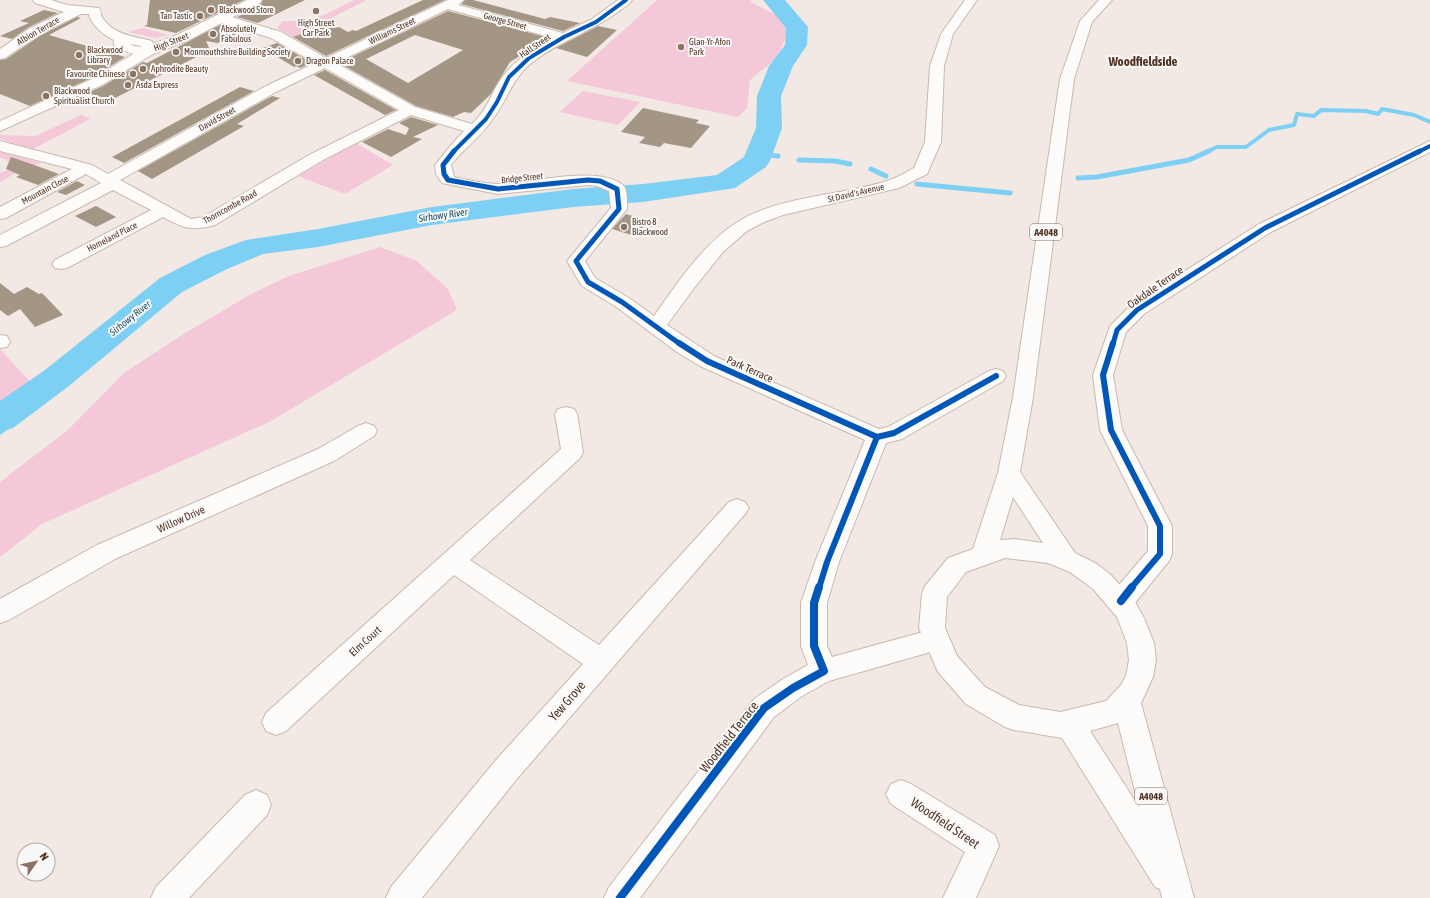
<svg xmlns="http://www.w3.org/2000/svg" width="1430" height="898" font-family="'Asap Condensed',sans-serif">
  <rect width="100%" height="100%" fill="#f2e9e4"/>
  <g fill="#f4c8d8">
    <polygon points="354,0 367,0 323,22 331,24 317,29 300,41 277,28 283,21 295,21 300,23 324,15"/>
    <path d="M657,0H751V2L790,22C780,57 778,58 750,80L747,108L738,117L567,81Z"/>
    <polygon points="143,28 169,35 155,38 128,32"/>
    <polygon points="583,91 640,102 618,125 560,112"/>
    <polygon points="81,115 90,119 33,149 17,145 0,138 0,135 35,136"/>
    <polygon points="356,143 393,165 345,194 298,176"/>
    <polygon points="0,152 41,163 23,169 0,182 0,173 16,167 5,159 0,158"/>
    <polygon points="380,247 417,261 448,289 457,310 269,422 42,524 0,557 0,482 68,430 124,373 185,333 251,294 289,276"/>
    <polygon points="0,349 32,384 0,404"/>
  </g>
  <polygon fill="#7dd0f3" points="83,344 111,350 38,409 0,435 0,404 32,384"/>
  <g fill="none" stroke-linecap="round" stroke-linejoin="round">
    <polyline stroke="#7dd0f3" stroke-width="4" points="1206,152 1217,147 1246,147 1269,130 1294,125 1297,114 1314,116 1321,110 1366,111 1378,114 1382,109 1414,115 1430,122"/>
    <g stroke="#7dd0f3" stroke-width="5">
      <polyline points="759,154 778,156"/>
      <polyline points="799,160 835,161 850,164"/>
      <polyline points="871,169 886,176"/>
      <polyline points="1078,178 1097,177 1189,160 1209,151"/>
      <polyline points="917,184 1010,193"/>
    </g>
    <polygon fill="#7dd0f3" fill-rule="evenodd" points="763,0 785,0 808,27 807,45 793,66 781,96 782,128 770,161 766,167 735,188 643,202 573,207 432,225 318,247 263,254 227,269 182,292 69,386 13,428 0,432 0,401 45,370 160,278 205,255 246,240 318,229 432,207 573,189 643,184 717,175 744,157 756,128 757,96 769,66 785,45 786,28"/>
  </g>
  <g fill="#a49684" fill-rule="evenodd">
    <polygon points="150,0 244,0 176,33 144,26 147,25"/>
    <polygon points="263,0 305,0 258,23 237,17 261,4"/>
    <polygon points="423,0 445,0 326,56 293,37 328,25 335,28 339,27 348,32 353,30 356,31"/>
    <polygon points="465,0 473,0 545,19 550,17 580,23 563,31 461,4"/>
    <polygon points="44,10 58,13 29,27 12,39 0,36 29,23 20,21"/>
    <path d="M448,11L549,38L510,62L491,94L471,113L464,112L453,117L416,106L339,63ZM415,35L463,50L408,83L366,59Z"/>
    <polygon points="77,17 81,18 49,35 125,57 91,78 30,106 0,94 0,60 6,59 41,35"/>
    <polygon points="222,24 243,31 218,43 206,41 210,50 111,100 88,93 103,86 143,62 147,63"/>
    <polygon points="598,26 617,30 587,57 556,48"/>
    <polygon points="277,43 312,63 300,68 296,66 294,67 263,48"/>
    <polygon points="325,70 396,110 385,115 314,75"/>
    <polygon points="240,87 254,91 124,163 112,157"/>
    <polygon points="272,96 280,98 237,124 244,126 152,179 138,171"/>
    <polygon points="643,108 699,120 696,123 710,126 691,148 664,143 660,147 639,143 645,137 621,132"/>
    <polygon points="411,117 438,125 413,137 422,139 391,157 362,142 388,129 406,135 409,128 399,123"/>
    <polygon points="11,157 37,166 59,174 38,185 16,177 20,175 6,169"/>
    <polygon points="77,181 85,185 66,195 57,192"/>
    <polygon points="96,206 116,217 96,227 75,216"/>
    <polygon points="626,214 649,221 635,236 612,229"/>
    <polygon points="0,283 14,294 27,287 39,294 42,293 63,315 35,327 20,309 8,316 0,310"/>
  </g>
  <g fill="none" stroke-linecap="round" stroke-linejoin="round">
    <g stroke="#cab8ad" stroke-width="2">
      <g id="minor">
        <path d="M33,0H51L67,5L99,8C102,12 100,14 102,17C113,35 133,36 152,41L155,51L153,54C138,57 126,53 114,45V40C105,36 90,24 89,14H81L40,34L5,58L0,59V49L30,28L64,12L35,3ZM130,44L141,46V47L134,46Z"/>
        <path d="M448,0H464L458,5L563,33L592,19L618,0H632C629,5 623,8 618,12C592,31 560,41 534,61C512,77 508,100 492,120C481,137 463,149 451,165L454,177C467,180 485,184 499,184C531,183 597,165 623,185C628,190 627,203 627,209L585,261L595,278L629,298L654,316C676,285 703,244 736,223C777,196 840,196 887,181C896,178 905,173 914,168L925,142L930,66L941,34L965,0H977L953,34L944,66L941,142L927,174L899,188L783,215L764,222L747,231L723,252L691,292L667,325L714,356L879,429L888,427L989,371L996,369L1003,371L1006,376L1003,381L902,439L886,443L839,562L827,603V646L832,657L934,629L943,632L947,640L943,648L934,651L829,681L802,696L774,717L640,898H604L609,887L754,699L783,679L808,665L801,646V603L815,562L865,440L700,366L677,352L615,306L582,286L567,261L611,208L609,191L597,186L588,185L498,194L442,183L436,174L435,165L452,144L464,131L411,115L323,160L215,225C191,231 185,229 163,217L67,268L61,269L55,268L52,264L55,260L151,210L113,190L6,246L0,247V235L101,183L86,174L6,218L0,219V207L72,169L0,151V141L92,165L108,174L266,86L315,63L271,38L217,21L215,18L217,15H225L281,32L326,58ZM448,9L553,38C535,48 517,58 504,75C491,91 490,107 472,124L415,107L336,63ZM325,68L399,110L311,154L203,217L191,219L120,180L276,92Z"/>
        <polygon points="0,335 7,336 10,342 7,347 0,348"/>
        <polygon points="566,407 574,409 577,414 583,452 580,458 470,560 599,645 729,502 737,499 745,502 749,508 745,514 516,780 422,898 386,898 391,887 496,760 583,664 454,575 286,731 276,735 266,731 262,722 266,713 561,449 555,414 558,409"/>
        <polygon points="366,423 374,426 377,431 374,436 334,461 115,559 9,620 0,623 0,599 97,545 318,449 358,426"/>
        <polygon points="901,780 911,784 995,835 999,846 976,898 943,898 965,852 891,804 886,794 891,784"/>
        <polygon points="256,790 267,795 271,805 267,815 189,898 151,898 156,887 245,795"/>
      </g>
    </g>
    <g stroke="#cab8ad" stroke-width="2">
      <polygon id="tertiary" points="1430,141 1430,152 1271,232 1144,314 1126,332 1113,375 1122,430 1172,526 1172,554 1169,561 1130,609 1121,612 1112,609 1108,601 1112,593 1148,551 1148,526 1100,430 1093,375 1110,326 1130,306 1259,224"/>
    </g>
    <g stroke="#cab8ad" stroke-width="2">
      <polygon id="secondary" points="247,0 262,0 260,3 189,40 153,54 102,85 0,131 0,121 92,79 143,48 179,34"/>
    </g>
    <g stroke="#cab8ad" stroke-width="2">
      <path id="primary" d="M1099,0H1112L1092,22L1074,79L1033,397L1020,472L1075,553L1097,564L1111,575L1135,602L1144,618L1154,643L1156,660L1153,677L1141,703L1194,898H1162L1160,889L1155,887L1062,738L1014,730L1005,727L966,704L938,672L919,628L922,594L925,586L948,558L973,549L998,473L1013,397L1060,79L1080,21ZM1013,497L1043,543L1015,539L1000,540ZM1005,558L1048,563L1070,572L1093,589L1117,617L1127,643L1129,660L1126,676L1121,685L1106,701L1060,712L1019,705L985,687L957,656L945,628L947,597L966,572ZM1118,723L1139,807L1090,731Z"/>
    </g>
    <use href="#minor" fill="#fdfcfb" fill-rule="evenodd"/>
    <use href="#tertiary" fill="#fdfcfb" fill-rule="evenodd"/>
    <use href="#secondary" fill="#fdfcfb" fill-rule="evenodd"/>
    <use href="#primary" fill="#fdfcfb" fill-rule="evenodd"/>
    <g stroke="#f8f8f8" stroke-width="5.5">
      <g id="cycleway-far3">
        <polyline points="453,152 486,119 497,102 509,77 529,58 564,37 596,22 626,0"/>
        <polyline points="1418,152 1430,146"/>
      </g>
    </g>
    <g stroke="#f8f8f8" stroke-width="7">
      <g id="cycleway-far2">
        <polyline points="454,151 443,165 444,174 448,180 498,189 588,180 600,181 617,189 619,209 576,261 588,282 622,302 680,344"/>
        <polyline points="1113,344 1117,330 1137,310 1265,228 1420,151"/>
      </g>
    </g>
    <g stroke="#f8f8f8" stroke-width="8">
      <g id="cycleway-far1">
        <polyline points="679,343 707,361 877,437 894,433 996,376"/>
        <polyline points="1113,343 1103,375 1111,430 1160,526 1160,554 1131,588"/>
        <polyline points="819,588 827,562 877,437"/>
      </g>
    </g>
    <g stroke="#f8f8f8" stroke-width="10">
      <g id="cycleway">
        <polyline points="1121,601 1132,587"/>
        <polyline points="620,898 764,708 793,688 824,671 814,646 814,603 819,587"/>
      </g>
    </g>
    <use href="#cycleway-far3" stroke="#0057b8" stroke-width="4"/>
    <use href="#cycleway-far2" stroke="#0057b8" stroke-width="5"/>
    <use href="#cycleway-far1" stroke="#0057b8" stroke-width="6"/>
    <use href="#cycleway" stroke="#0057b8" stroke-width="8"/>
  </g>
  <g fill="#8b7366" stroke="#f8f8f8" stroke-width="1.5">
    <circle cx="211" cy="10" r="4"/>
    <circle cx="316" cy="11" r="4"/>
    <circle cx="200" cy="16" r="4"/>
    <circle cx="213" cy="34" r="4"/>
    <circle cx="681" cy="47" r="4"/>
    <circle cx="176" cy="52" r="4"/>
    <circle cx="79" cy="55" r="4"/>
    <circle cx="298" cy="61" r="4"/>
    <circle cx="143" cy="69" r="4"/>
    <circle cx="133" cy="74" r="4"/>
    <circle cx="128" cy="85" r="4"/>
    <circle cx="46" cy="96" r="4"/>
    <circle cx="624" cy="227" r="4"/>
  </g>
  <g text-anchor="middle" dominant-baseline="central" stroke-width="4" stroke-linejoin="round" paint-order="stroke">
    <g font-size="9" fill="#543422" stroke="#f8f8f8" text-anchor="start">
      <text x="219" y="10">Blackwood Store</text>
      <text x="192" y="16" text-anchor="end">Tan Tastic</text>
      <text x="316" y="23" text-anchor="middle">High Street<tspan x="316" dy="10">Car Park</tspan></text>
      <text x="221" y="29">Absolutely<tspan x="221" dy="10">Fabulous</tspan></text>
      <text x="689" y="42">Glan-Yr-Afon<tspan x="689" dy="10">Park</tspan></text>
      <text x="87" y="50">Blackwood<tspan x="87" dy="10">Library</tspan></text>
      <text x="184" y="52">Monmouthshire Building Society</text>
      <text x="306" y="61">Dragon Palace</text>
      <text x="151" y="69">Aphrodite Beauty</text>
      <text x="125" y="74" text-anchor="end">Favourite Chinese</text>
      <text x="136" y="85">Asda Express</text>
      <text x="54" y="91">Blackwood<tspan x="54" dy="10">Spiritualist Church</tspan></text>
      <text x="632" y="222">Bistro 8<tspan x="632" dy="10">Blackwood</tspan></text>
    </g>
    <g font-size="9" fill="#543422" stroke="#f8f8f8">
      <text transform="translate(505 21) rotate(15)">George Street</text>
      <text transform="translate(38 31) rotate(-30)">Albion Terrace</text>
      <text transform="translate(392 31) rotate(-26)">Williams Street</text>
      <text transform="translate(171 42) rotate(-22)">High Street</text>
      <text transform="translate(535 46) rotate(-34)">Hall Street</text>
      <text transform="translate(217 119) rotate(-29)">David Street</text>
      <text transform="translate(522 178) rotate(-6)">Bridge Street</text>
      <text transform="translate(45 190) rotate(-28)">Mountain Close</text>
      <text transform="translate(856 193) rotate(-13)">St David's Avenue</text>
      <text transform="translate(230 207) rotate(-29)">Thorncombe Road</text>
      <text transform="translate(112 237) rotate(-27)">Homeland Place</text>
    </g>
    <g font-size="10" font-style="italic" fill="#184b60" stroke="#f8f8f8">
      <text transform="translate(443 215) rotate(-8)">Sirhowy River</text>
      <text transform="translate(130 318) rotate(-39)">Sirhowy River</text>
    </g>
    <g fill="#f8f8f8" stroke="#856f62" stroke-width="1">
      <rect x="1030" y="224" width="32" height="16" rx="3"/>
      <rect x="1135" y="788" width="32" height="16" rx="3"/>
    </g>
    <g font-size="10" font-weight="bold" fill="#543422">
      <text x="1046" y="232">A4048</text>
      <text x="1151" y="796">A4048</text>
    </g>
    <g font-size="11" fill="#543422" stroke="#f8f8f8">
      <text transform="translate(1155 287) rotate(-35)">Oakdale Terrace</text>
      <text transform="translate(750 369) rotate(24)">Park Terrace</text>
      <text transform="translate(181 519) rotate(-24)">Willow Drive</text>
      <text transform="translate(365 641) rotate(-42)">Elm Court</text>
    </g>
    <g font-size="13" font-weight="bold" fill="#543422" stroke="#f8f8f8">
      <text x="1143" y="61">Woodfieldside</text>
    </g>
    <g font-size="13" fill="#543422" stroke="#f8f8f8">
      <text transform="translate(567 701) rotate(-49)">Yew Grove</text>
      <text transform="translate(729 737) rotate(-52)">Woodfield Terrace</text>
      <text transform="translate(945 823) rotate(34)">Woodfield Street</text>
    </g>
  </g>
  <g transform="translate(36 862) rotate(56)"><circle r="19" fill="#f8f8f8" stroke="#b6aaa2"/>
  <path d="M0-3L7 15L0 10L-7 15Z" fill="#8b7366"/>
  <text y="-6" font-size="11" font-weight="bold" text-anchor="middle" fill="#543422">N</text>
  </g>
</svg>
